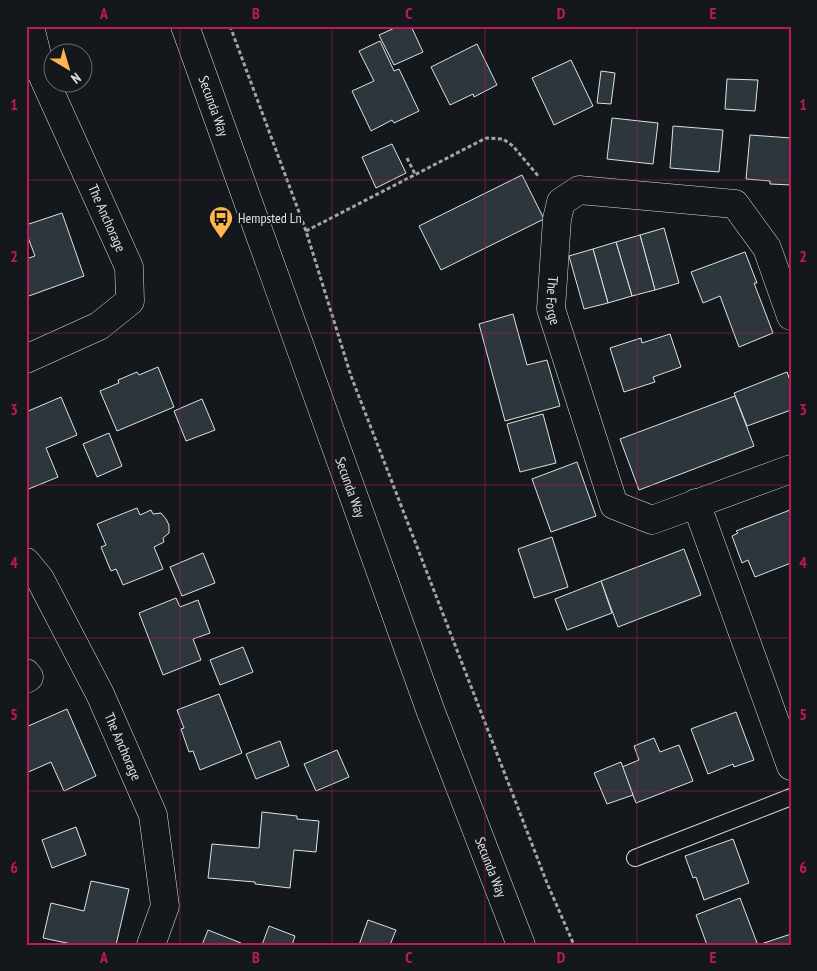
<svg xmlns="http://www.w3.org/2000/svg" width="817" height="971" font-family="'PT Sans Narrow',sans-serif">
  <rect width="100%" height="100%" fill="#14181c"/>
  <g fill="#2c363c" stroke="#d8e6dc">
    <polygon points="399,26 411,26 423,52 394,65 379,35"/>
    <polygon points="380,41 394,71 399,69 419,111 394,123 392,120 371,131 352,91 374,81 359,51"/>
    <polygon points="477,44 497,85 474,97 473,94 450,105 431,67"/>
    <polygon points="571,60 593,106 554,125 532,78"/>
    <polygon points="601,71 615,73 611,104 597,103"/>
    <polygon points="727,79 758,80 755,111 725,109"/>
    <polygon points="612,118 658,123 653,164 607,159"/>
    <polygon points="673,126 723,130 719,172 670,168"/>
    <polygon points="750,135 791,138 791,185 770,184 770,181 746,179"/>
    <polygon points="392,144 406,173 376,188 362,157"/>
    <polygon points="522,175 544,219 441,270 419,226"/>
    <polygon points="62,213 84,276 26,297 26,259 35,256 26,232 26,225"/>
    <polygon points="664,228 679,283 655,290 640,235"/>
    <polygon points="640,235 655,290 632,296 616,242"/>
    <polygon points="616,242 632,296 608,303 593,249"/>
    <polygon points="593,249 608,303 584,309 569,256"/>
    <polygon points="745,252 757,283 754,283 773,333 739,347 720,296 703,303 691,272"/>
    <polygon points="513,314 527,365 547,360 560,406 505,421 479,324"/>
    <polygon points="670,334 681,367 653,377 655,382 624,392 610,348 641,338 642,343"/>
    <polygon points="158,367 174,407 117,431 100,391 119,383 118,380 137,372 139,375"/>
    <polygon points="787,372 791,383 791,410 747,426 734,393"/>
    <polygon points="735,396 754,446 639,490 620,439"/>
    <polygon points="61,397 77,435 46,448 58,477 26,490 26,412"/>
    <polygon points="202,399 215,430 186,441 174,411"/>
    <polygon points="543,414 556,463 520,472 507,424"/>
    <polygon points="109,433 122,466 97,477 83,444"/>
    <polygon points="577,462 596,516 551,532 532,479"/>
    <polygon points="137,508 140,515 151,510 153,514 161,513 166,519 169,525 169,533 163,538 164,542 154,547 163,569 123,585 116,569 111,571 101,547 106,545 97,524"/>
    <polygon points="790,510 791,563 755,577 748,560 742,563 732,536 738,533 736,531"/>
    <polygon points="552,537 568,587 534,598 518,549"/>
    <polygon points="684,549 701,595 618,627 601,581"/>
    <polygon points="203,553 215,583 182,596 170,567"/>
    <polygon points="601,581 612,613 567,630 555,599"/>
    <polygon points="176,598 180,607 198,600 210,633 193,639 201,660 163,675 139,613"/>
    <polygon points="243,647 253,672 220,685 210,660"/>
    <polygon points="219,694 242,753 200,770 193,751 189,752 181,729 184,728 177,710"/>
    <polygon points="67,709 96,776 64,791 51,762 26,773 26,727"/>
    <polygon points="736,712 754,760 734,767 733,764 708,774 691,729"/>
    <polygon points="654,738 660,752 679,745 693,781 636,803 622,767 639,760 634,746"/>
    <polygon points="280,741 289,766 256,779 246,754"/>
    <polygon points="337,750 349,777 316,791 304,764"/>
    <polygon points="621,762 633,795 607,804 594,773"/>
    <polygon points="262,812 297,816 297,819 319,821 316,852 294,850 290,888 255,884 255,882 208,878 212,844 259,848"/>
    <polygon points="76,827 86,855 52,868 42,840"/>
    <polygon points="733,839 749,883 704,900 696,877 693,878 685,856"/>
    <polygon points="91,881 129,889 116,945 76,945 43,938 51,903 84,911"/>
    <polygon points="740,898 757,943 751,945 707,945 696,915"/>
    <polygon points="368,920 396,930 390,945 359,945"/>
    <polygon points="269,926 295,936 292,945 262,945"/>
    <polygon points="208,930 241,943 240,945 202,945"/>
    <polygon points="791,934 791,945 762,945 761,944"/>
  </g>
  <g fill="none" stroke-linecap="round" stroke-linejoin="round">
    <g stroke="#d8e6dc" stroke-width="18">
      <polyline id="service" points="635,858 791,797"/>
    </g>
    <g stroke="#d8e6dc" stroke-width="29">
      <g id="minor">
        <path id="s1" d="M791,316L767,248L735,204L579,190L561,202L557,219L551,309L614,505L652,520L791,469"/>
        <polyline points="26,359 99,326 130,301 129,267 41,72 30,26"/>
        <polyline points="696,503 791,766"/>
        <path id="s2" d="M26,562L40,579L100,694L153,815L165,906L151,945"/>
        <polyline points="26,673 29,677 26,679"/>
      </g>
    </g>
    <g stroke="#d8e6dc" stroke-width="29">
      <g id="primary">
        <path id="s3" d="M185,26L431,712L521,945"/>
      </g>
    </g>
    <g stroke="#9da8a2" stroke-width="3" stroke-dasharray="4 2.5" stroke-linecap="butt">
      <polyline points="230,26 306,231 351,376 547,883 574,945"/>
      <polyline points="407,158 415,174"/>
      <polyline points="306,231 486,138 503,139 513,146 539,177"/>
    </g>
    <use href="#service" stroke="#14181c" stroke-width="16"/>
    <use href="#minor" stroke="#14181c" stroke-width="28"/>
    <use href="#primary" stroke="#14181c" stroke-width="28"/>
  </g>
  <path fill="none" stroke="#c2185b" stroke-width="1" stroke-opacity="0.55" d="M180,26V945M332,26V945M485,26V945M637,26V945M26,180H791M26,333H791M26,485H791M26,638H791M26,791H791"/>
  <defs>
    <g id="bus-pin" transform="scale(1.25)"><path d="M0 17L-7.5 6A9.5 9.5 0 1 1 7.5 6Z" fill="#ffb74d" stroke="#14181c"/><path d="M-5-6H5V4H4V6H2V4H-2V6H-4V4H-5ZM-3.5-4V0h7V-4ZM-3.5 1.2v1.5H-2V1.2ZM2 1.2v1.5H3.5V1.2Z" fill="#111"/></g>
  </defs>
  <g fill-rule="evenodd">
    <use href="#bus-pin" x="221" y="218"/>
  </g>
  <g text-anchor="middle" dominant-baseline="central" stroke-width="4" stroke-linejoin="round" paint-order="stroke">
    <g font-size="14" fill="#d8e6dc" stroke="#14181c">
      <text stroke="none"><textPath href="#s3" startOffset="85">Secunda Way</textPath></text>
      <text transform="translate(107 218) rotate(66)">The Anchorage</text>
      <text stroke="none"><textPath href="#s1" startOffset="404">The Forge</textPath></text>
      <text stroke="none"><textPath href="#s3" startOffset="490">Secunda Way</textPath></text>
      <text stroke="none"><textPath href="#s2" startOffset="209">The Anchorage</textPath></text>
      <text stroke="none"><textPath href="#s3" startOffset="895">Secunda Way</textPath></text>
    </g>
    <g font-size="14" fill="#d8e6dc" stroke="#14181c" text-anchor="start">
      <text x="238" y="218">Hempsted Ln</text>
    </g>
  </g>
  <rect width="817" height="971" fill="none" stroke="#14181c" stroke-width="55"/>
  <g transform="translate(68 68) rotate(142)"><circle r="24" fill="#14181c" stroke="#626a69"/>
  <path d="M0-4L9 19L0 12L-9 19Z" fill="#ffb74d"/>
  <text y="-8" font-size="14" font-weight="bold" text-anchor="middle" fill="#d8e6dc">N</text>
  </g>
  <rect x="28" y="28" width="762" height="916" fill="none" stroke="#c2185b" stroke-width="2"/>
  <g font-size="16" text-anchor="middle" font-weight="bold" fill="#c2185b">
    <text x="104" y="19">A</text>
    <text x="256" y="19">B</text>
    <text x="409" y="19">C</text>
    <text x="561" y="19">D</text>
    <text x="713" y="19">E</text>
    <text x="14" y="110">1</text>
    <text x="803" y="110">1</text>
    <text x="14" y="262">2</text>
    <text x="803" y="262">2</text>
    <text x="14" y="415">3</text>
    <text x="803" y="415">3</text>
    <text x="14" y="568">4</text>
    <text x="803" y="568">4</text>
    <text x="14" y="720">5</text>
    <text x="803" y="720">5</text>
    <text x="14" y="873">6</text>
    <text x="803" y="873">6</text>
    <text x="104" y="963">A</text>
    <text x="256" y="963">B</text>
    <text x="409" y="963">C</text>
    <text x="561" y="963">D</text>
    <text x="713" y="963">E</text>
  </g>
</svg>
